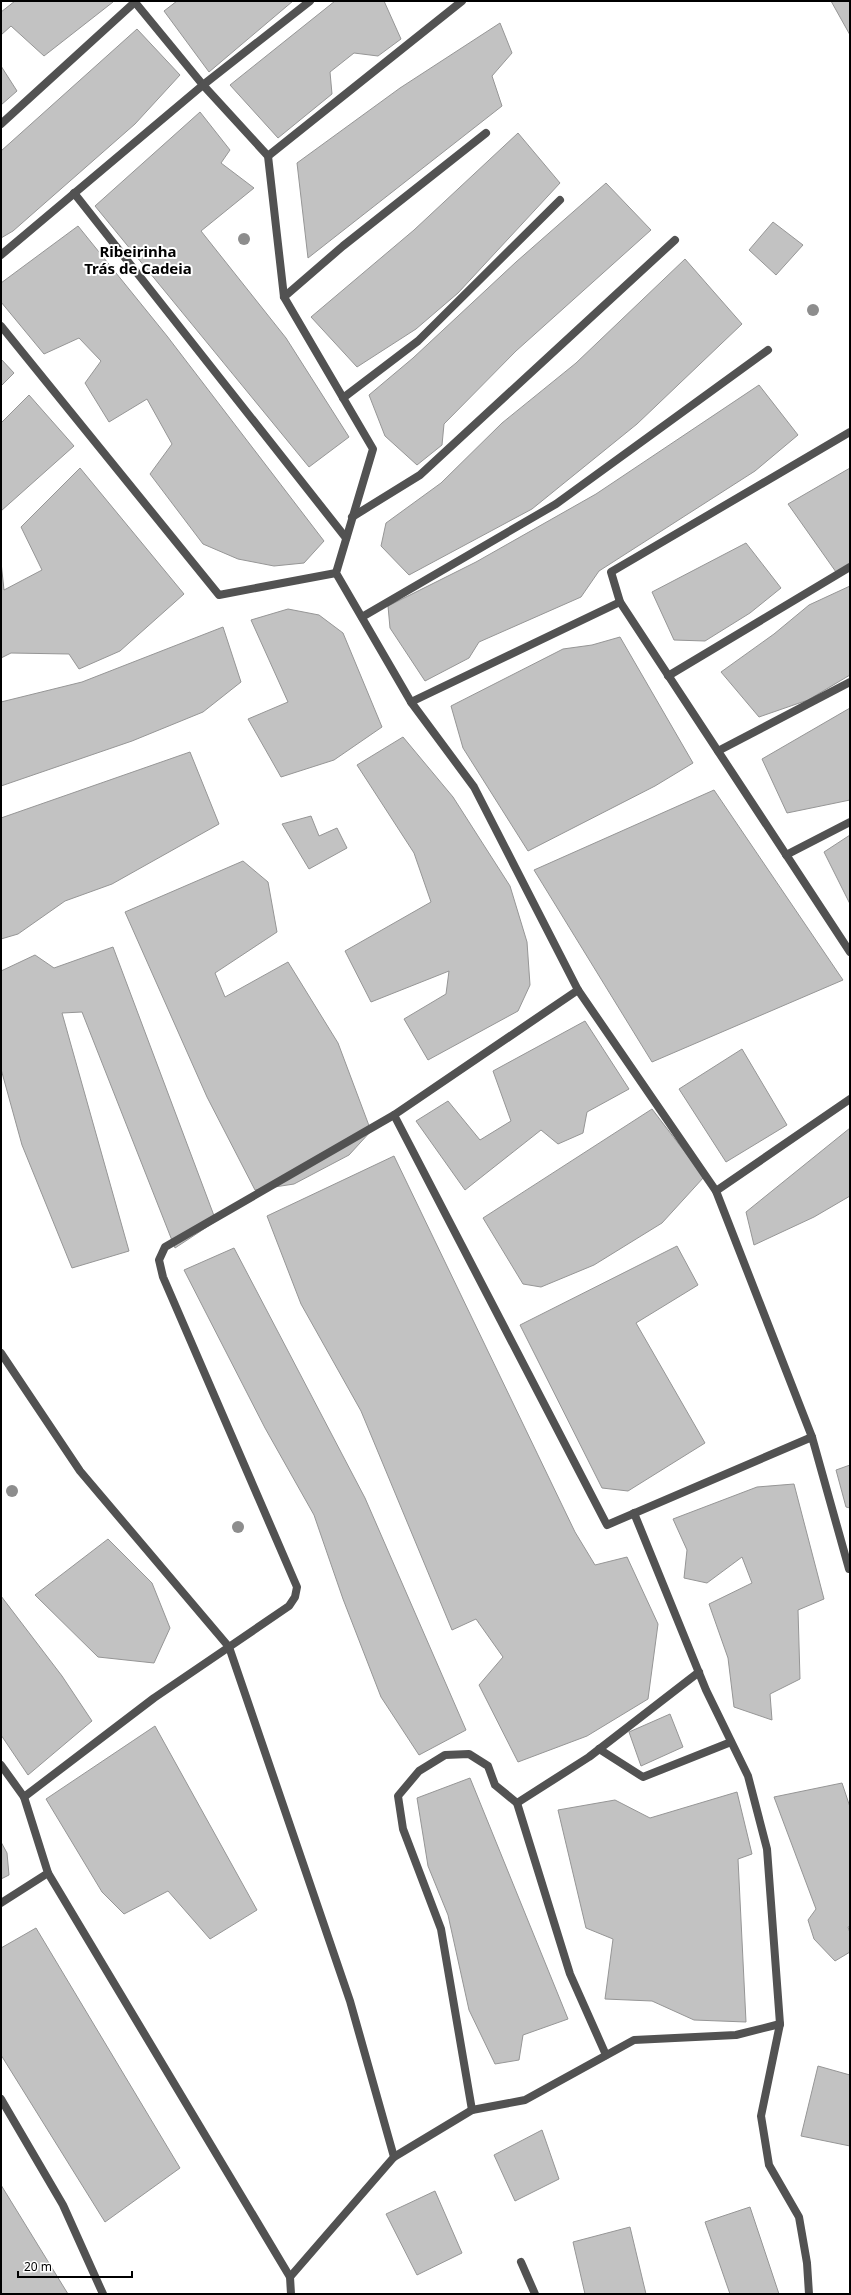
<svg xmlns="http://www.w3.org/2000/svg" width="851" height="2295" font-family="'Noto Sans',sans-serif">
  <rect width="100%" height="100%" fill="#fff"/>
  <g fill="#c2c2c2" stroke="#969696">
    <polygon points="15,1 111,1 113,2 44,56 11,26 1,35 1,12"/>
    <polygon points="177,1 293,1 209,72 164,11"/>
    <polygon points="335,1 384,1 401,39 378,56 354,53 330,72 332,94 278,138 230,85"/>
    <polygon points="831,1 850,1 850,35"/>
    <polygon points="500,23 512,53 492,76 502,106 308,258 297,163 400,88"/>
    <polygon points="137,29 180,75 135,124 13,231 1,238 1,151"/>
    <polygon points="1,66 17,91 1,105"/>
    <polygon points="200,112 230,150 221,163 254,188 201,231 286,338 349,437 309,467 95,206"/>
    <polygon points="518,133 560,183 458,293 416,329 357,367 311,317 414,230"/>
    <polygon points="606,183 651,230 516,351 444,424 442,445 417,465 385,436 369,395 413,358 516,262"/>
    <polygon points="773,222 803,245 776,275 749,250"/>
    <polygon points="78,226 167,336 324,541 304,563 274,566 238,559 203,544 150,474 172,444 147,399 109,422 85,383 101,361 79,338 44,354 1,302 1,283"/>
    <polygon points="685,259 742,324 637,424 532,509 409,575 381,546 386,523 441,483 502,423 576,363"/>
    <polygon points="1,359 14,373 1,386"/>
    <polygon points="759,385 798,435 755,471 599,571 581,597 479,642 469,658 425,681 390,628 388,606 476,562 596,494"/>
    <polygon points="29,395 74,446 1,511 1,423"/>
    <polygon points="80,468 184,594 120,651 79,669 69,654 11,653 1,658 1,562 4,590 42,570 21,527"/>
    <polygon points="850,468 850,564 836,572 788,504"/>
    <polygon points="746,543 781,588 750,613 705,641 674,640 652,592"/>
    <polygon points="850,586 850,675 808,700 759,717 721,672 774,634 809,605"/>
    <polygon points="288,609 319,615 343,633 382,727 334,760 281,777 248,719 288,702 251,620"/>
    <polygon points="223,627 241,682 203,712 132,741 1,786 1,702 82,682"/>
    <polygon points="620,637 693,763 655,786 528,851 463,748 451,706 563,649 592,645"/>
    <polygon points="850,708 850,800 787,813 762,759"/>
    <polygon points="403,737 453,797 510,886 527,942 530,985 518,1011 428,1060 404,1019 446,994 449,971 371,1002 345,951 431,902 414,853 357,765"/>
    <polygon points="190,752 219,824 112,884 65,901 18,934 1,939 1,818"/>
    <polygon points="714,790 843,980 652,1062 534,870"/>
    <polygon points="311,816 319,836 337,828 347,848 309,869 282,824"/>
    <polygon points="850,835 850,904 824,852"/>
    <polygon points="243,861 268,882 277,932 215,973 225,997 288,962 338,1043 371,1131 349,1155 294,1184 255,1190 207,1097 125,912"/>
    <polygon points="113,947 216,1221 175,1248 82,1012 62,1013 129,1251 72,1268 22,1145 1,1069 1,971 35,955 54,968"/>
    <polygon points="585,1021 629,1089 587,1112 583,1133 558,1144 541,1130 465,1190 416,1121 448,1101 480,1140 511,1121 493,1071"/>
    <polygon points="742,1049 787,1125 726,1162 679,1089"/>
    <polygon points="652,1109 704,1177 662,1223 594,1265 541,1287 523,1284 483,1218"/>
    <polygon points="850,1128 850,1196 814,1217 754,1245 746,1212"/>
    <polygon points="394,1156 575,1532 595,1565 627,1557 658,1624 648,1699 587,1736 518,1762 479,1685 503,1657 476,1619 452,1630 361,1411 301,1304 267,1216"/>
    <polygon points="677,1246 698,1285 636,1323 705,1443 628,1491 602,1488 520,1325"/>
    <polygon points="234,1248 365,1498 466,1730 419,1755 381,1697 343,1599 314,1515 265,1428 184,1270"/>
    <polygon points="850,1465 850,1508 846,1507 836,1470"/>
    <polygon points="794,1484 824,1599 798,1610 800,1679 770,1694 772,1720 734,1707 728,1658 709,1604 752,1583 742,1557 707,1583 684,1578 687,1550 673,1519 757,1487"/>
    <polygon points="108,1539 152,1583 170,1628 154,1663 98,1657 35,1595"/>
    <polygon points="1,1596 62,1676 92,1721 28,1775 1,1735"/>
    <polygon points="670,1714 683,1747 641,1766 629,1732"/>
    <polygon points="155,1726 257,1910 210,1939 168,1891 124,1914 102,1892 46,1799"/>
    <polygon points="470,1778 568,2019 523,2035 519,2060 495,2064 469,2010 448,1915 428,1866 417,1798"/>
    <polygon points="842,1783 850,1807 850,1926 848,1927 850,1933 850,1952 835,1961 814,1939 808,1920 816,1909 774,1797"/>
    <polygon points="737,1792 752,1854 738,1859 746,2022 694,2020 652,2001 605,1999 613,1939 586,1928 558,1810 615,1800 650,1818"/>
    <polygon points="1,1842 7,1853 9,1875 1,1879"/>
    <polygon points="36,1928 180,2168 105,2222 1,2055 1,1948"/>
    <polygon points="818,2066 850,2075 850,2146 801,2136"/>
    <polygon points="542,2130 559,2179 515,2201 494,2155"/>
    <polygon points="1,2185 68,2294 1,2294"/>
    <polygon points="435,2191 462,2253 417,2275 386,2214"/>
    <polygon points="750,2207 779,2294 730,2294 705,2222"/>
    <polygon points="630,2227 646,2294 585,2294 573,2242"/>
  </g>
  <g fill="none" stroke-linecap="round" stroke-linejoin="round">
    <g stroke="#525252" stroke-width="8">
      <polyline points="599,1749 643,1777 731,1742"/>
      <polyline points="1,1765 24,1797 154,1698 229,1647"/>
      <polyline points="517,1803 589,1757 699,1672"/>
      <polyline points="472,2110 441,1929 403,1829 398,1796 419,1771 445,1755 469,1754 488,1766 495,1785 517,1803 570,1974 606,2055"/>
    </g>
    <g stroke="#525252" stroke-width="8">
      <polyline points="134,1 203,85 268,156 284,297 373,449 336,573 411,702 474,787 578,990 716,1191 812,1437"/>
      <polyline points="1,124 136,1"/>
      <polyline points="268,156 462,1"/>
      <polyline points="74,193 346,538"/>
      <polyline points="1,255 203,85 310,1"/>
      <polyline points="284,297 343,246 486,133"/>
      <polyline points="1,326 219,595 336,573"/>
      <polyline points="343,398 418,341 560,200"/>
      <polyline points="850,432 611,572 620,602 850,952"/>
      <polyline points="352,517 420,475 675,240"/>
      <polyline points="362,617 556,504 768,350"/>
      <polyline points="668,676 850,567"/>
      <polyline points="411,702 620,602"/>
      <polyline points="718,751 850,682"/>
      <polyline points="786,855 850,822"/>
      <polyline points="578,990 394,1115 607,1525 812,1437 849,1569"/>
      <polyline points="716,1191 850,1099"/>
      <polyline points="1,1353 80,1471 229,1647 350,2001 394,2157 290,2277 291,2294"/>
      <polyline points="634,1513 706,1690 748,1776 767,1849 780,2024 761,2116 769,2165 799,2217 807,2263 809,2294"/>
      <polyline points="229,1647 289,1606 295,1597 297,1587 163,1277 159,1260 165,1247 394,1115"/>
      <polyline points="48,1873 290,2277"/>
      <polyline points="1,1903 48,1873 24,1797"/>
      <polyline points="1,2099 63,2205 103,2294"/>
      <polyline points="394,2157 472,2110 525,2100 634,2040 736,2035 780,2024"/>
      <polyline points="521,2262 535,2294"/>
    </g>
  </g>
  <g fill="#8d8d8d">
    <circle cx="244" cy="239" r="6"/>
    <circle cx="813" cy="310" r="6"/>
    <circle cx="12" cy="1491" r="6"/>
    <circle cx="238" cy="1527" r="6"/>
  </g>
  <g text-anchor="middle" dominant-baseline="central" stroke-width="4" stroke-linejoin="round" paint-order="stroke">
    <g font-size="15" font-weight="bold" fill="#000" stroke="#fff">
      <text x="138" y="251">Ribeirinha<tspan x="138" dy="17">Trás de Cadeia</tspan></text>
    </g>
  </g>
  <rect width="851" height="2295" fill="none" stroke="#000000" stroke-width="4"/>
  <path d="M18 2271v6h114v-6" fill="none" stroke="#000000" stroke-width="2"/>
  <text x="24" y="2271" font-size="12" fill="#000000" stroke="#ffffff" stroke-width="3" paint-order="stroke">20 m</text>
</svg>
